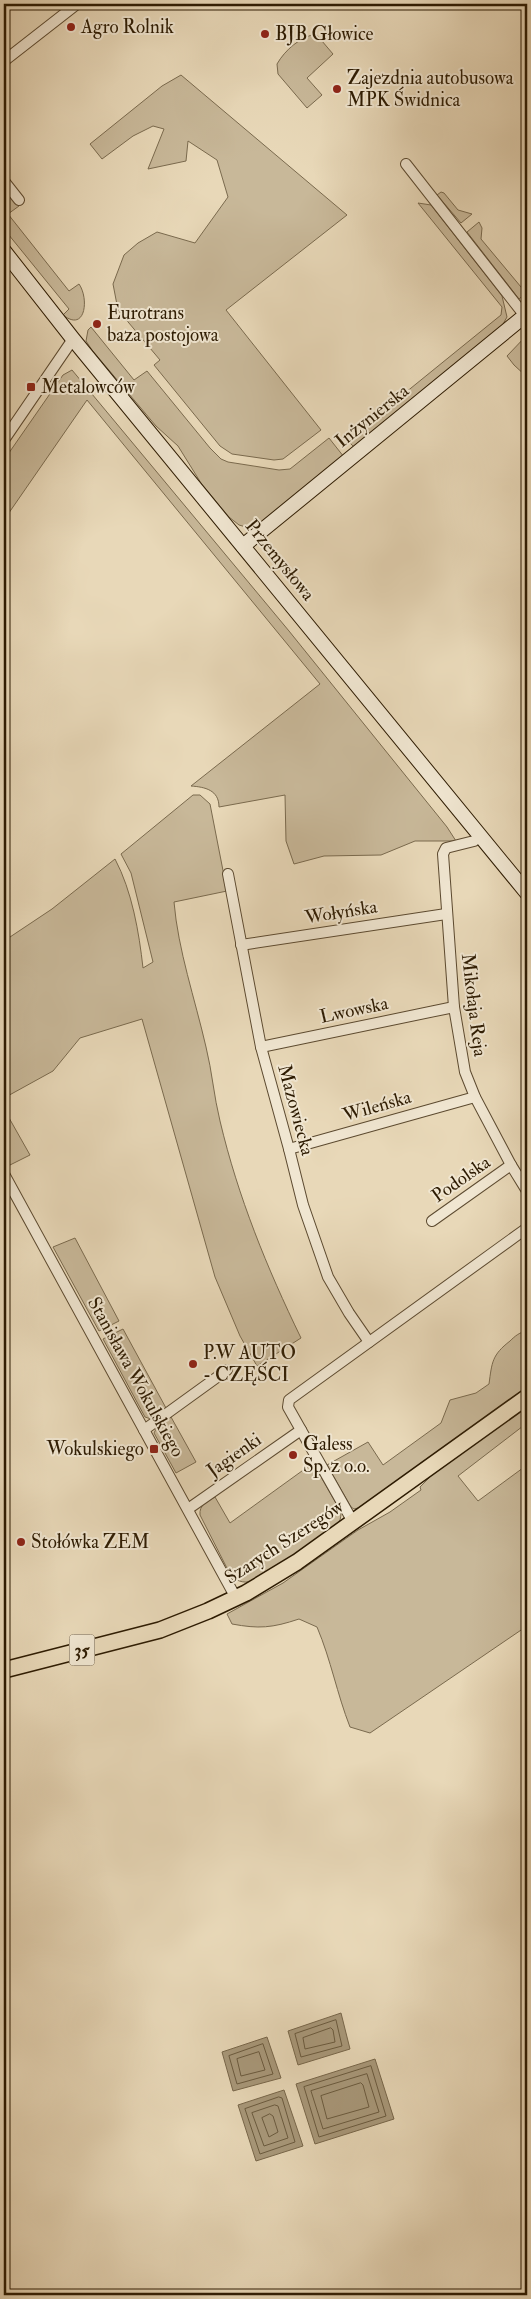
<svg xmlns="http://www.w3.org/2000/svg" width="531" height="2299" font-family="'IM FELL Double Pica',serif">
  <rect width="100%" height="100%" fill="#e8d8b8"/>
  <filter id="stains"><feTurbulence type="fractalNoise" baseFrequency=".004" numOctaves="4"/><feColorMatrix values="0 0 0 0 .2 0 0 0 0 .09 0 0 0 0 .02 0 0 0 .5 -.17"/></filter>
  <radialGradient id="worn" r=".72"><stop offset=".6" stop-color="#630" stop-opacity="0"/><stop offset="1" stop-color="#630" stop-opacity=".3"/></radialGradient>
  <g fill="#c8b899" stroke="#7a6a4e">
    <path d="M316,34L333,54L307,78L322,95L307,108L278,74L277,64C285,50 300,37 316,34Z"/>
    <polygon points="181,75 347,215 226,310 321,430 283,459 274,460 232,454 220,446 154,365 160,360 118,310 113,284 124,255 138,243 157,232 195,243 228,197 217,160 188,141 186,161 148,169 164,129 153,126 133,136 102,159 90,144 162,86"/>
    <path d="M4,187L19,206L8,214L69,291L79,284C89,298 86,333 63,315L69,309L4,229Z"/>
    <polygon points="441,192 444,193 458,210 472,214 461,223 437,195"/>
    <polygon points="418,203 431,205 502,296 507,317 499,331 355,448 347,440 501,315 502,307"/>
    <polygon points="479,222 482,228 481,239 526,293 519,299 467,232"/>
    <polygon points="91,327 134,380 147,371 210,448 221,459 228,462 279,470 290,469 329,438 344,457 265,523 254,527 246,527 239,525 229,517 201,483 178,446 156,426 92,350 86,341 88,330"/>
    <polygon points="527,335 527,377 514,365 507,356"/>
    <path d="M72,370L289,631L447,827L456,841H415L381,855L324,856L294,864L286,841L285,795L219,807C219,790 205,787 191,786L320,684L87,400L4,520V460L63,375Z"/>
    <path d="M193,795H200L210,804L227,891L174,902C178,950 195,999 206,1047C212,1071 214,1097 220,1121C238,1197 267,1268 301,1338L257,1366L240,1336L215,1277L142,1019L80,1038L53,1071L4,1098V941L52,909L115,859C132,891 139,932 143,968L153,962L131,873L121,854Z"/>
    <polygon points="4,1109 30,1155 8,1166 4,1158"/>
    <polygon points="75,1238 119,1321 99,1331 53,1247"/>
    <polygon points="123,1329 166,1408 151,1419 145,1417 103,1339"/>
    <path d="M527,1331V1387L362,1507L354,1509L351,1507L327,1465L368,1442L383,1465L441,1423L450,1400L476,1393L489,1384C492,1362 492,1355 510,1341C515,1336 520,1332 527,1331Z"/>
    <path d="M527,1404V1423L458,1476L478,1501L527,1465V1626L370,1733L350,1727C337,1694 331,1660 317,1627L299,1619C272,1628 259,1629 232,1624L227,1614L283,1583L358,1530L390,1512L421,1490L420,1487L438,1469Z"/>
    <polygon points="171,1417 196,1462 176,1473 154,1433 157,1427"/>
    <path d="M313,1463L341,1512C341,1518 340,1522 336,1526C324,1537 270,1574 255,1580C246,1584 238,1582 231,1576L200,1515C199,1505 207,1501 215,1497L230,1523Z"/>
  </g>
  <g fill="#a8987a" stroke="#77664a">
    <polygon points="341,2013 350,2049 298,2065 288,2031"/>
    <polygon points="267,2037 281,2078 233,2091 222,2052"/>
    <polygon points="375,2059 394,2119 315,2144 296,2084"/>
    <polygon points="284,2090 303,2146 256,2161 238,2105"/>
  </g>
  <g fill="none" stroke-linecap="round" stroke-linejoin="round">
    <g stroke="#6a5a3e" stroke-width="1">
      <polygon points="336,2020 342,2046 301,2057 295,2034"/>
      <polygon points="331,2028 333,2030 335,2042 305,2049 303,2038"/>
      <polygon points="263,2044 273,2074 237,2084 229,2056"/>
      <polygon points="259,2052 265,2070 241,2076 237,2059"/>
      <polygon points="371,2066 386,2116 319,2137 304,2087"/>
      <polygon points="367,2074 379,2112 323,2129 311,2091"/>
      <polygon points="361,2083 363,2085 369,2107 327,2119 321,2096"/>
      <polygon points="279,2097 282,2098 295,2142 260,2154 245,2109"/>
      <polygon points="275,2105 278,2106 288,2138 264,2146 252,2113"/>
      <polygon points="270,2114 273,2116 278,2132 269,2137 262,2118"/>
    </g>
    <g stroke="#5c4a30" stroke-width="12">
      <g id="street">
        <polyline points="4,61 77,4"/>
        <polyline points="406,164 525,316"/>
        <polyline points="4,181 19,200"/>
        <polyline points="4,440 73,339"/>
        <polyline points="481,836 474,841 446,848 443,854 454,1007 465,1072 475,1097 511,1165 527,1191"/>
        <polyline points="228,874 261,1047 289,1149 303,1205 328,1277 349,1313 369,1342"/>
        <polyline points="241,945 446,914"/>
        <polyline points="261,1047 454,1007"/>
        <polyline points="289,1149 475,1097"/>
        <polyline points="4,1174 236,1598"/>
        <polyline points="432,1221 511,1165"/>
        <polyline points="144,1430 227,1370"/>
        <polyline points="188,1509 301,1430"/>
        <polyline points="353,1522 288,1407 289,1400 527,1228"/>
      </g>
    </g>
    <g stroke="#2d1b02" stroke-width="16">
      <g id="secondary">
        <polyline points="4,251 73,339 527,893"/>
        <polyline points="243,546 527,314"/>
      </g>
    </g>
    <g stroke="#2d1b02" stroke-width="18">
      <polyline id="primary" points="4,1670 160,1630 208,1611 246,1593 297,1562 527,1397"/>
    </g>
    <use href="#street" stroke="#f0e6d1" stroke-width="10"/>
    <use href="#secondary" stroke="#f0e6d1" stroke-width="14"/>
    <use href="#primary" stroke="#e8d8b8" stroke-width="15"/>
  </g>
  <g fill="#8f2418" stroke="#f0e6d1" stroke-width="2">
    <circle cx="71" cy="27" r="5"/>
    <circle cx="265" cy="34" r="5"/>
    <circle cx="337" cy="89" r="5"/>
    <circle cx="97" cy="324" r="5"/>
    <rect x="26" y="382" width="10" height="10" rx="2.5"/>
    <circle cx="193" cy="1364" r="5"/>
    <rect x="149" y="1444" width="10" height="10" rx="2.5"/>
    <circle cx="293" cy="1455" r="5"/>
    <circle cx="21" cy="1542" r="5"/>
  </g>
  <g text-anchor="middle" dominant-baseline="central" stroke-width="4" stroke-linejoin="round" paint-order="stroke">
    <rect fill="#f0e6d1" stroke="#685840" stroke-width="1" x="69.5" y="1634.5" width="25" height="31" rx="4"/>
    <g font-size="18" font-weight="bold" fill="#2d1b02">
      <text x="82" y="1650">35</text>
    </g>
    <g font-size="19" fill="#2d1b02" stroke="#f0e6d1" text-anchor="start">
      <text x="81" y="27">Agro Rolnik</text>
      <text x="275" y="34">BJB Głowice</text>
      <text x="347" y="78">Zajezdnia autobusowa<tspan x="347" dy="22">MPK Świdnica</tspan></text>
      <text x="107" y="313">Eurotrans<tspan x="107" dy="22">baza postojowa</tspan></text>
      <text x="41" y="387">Metalowców</text>
      <text x="203" y="1353">P.W AUTO<tspan x="203" dy="22">- CZĘŚCI</tspan></text>
      <text x="303" y="1444">Galess<tspan x="303" dy="22">Sp. z o.o.</tspan></text>
      <text x="144" y="1449" text-anchor="end">Wokulskiego</text>
      <text x="31" y="1542">Stołówka ZEM</text>
    </g>
    <g font-size="19" fill="#2d1b02" stroke="#f0e6d1">
      <text transform="translate(372 416) rotate(-39)">Inżynierska</text>
      <text transform="translate(280 560) rotate(51)">Przemysłowa</text>
      <text transform="translate(341 912) rotate(-9)">Wołyńska</text>
      <text transform="translate(474 1005) rotate(83)">Mikołaja Reja</text>
      <text transform="translate(354 1010) rotate(-12)">Lwowska</text>
      <text transform="translate(377 1106) rotate(-16)">Wileńska</text>
      <text transform="translate(296 1110) rotate(75)">Mazowiecka</text>
      <text transform="translate(461 1179) rotate(-35)">Podolska</text>
      <text transform="translate(136 1377) rotate(61)">Stanisława Wokulskiego</text>
      <text transform="translate(234 1455) rotate(-35)">Jagienki</text>
      <text transform="translate(284 1542) rotate(-33)">Szarych Szeregów</text>
    </g>
  </g>
  <rect width="531" height="2299" fill="none" stroke="#e8d8b8" stroke-width="20"/>
  <rect x="5" y="5" width="521" height="2289" fill="none" stroke="#2d1b02" stroke-width="2.5"/>
  <rect x="10" y="10" width="511" height="2279" fill="none" stroke="#2d1b02"/>
  <rect width="100%" height="100%" filter="url(#stains)"/>
  <rect width="100%" height="100%" fill="url(#worn)"/>
</svg>
